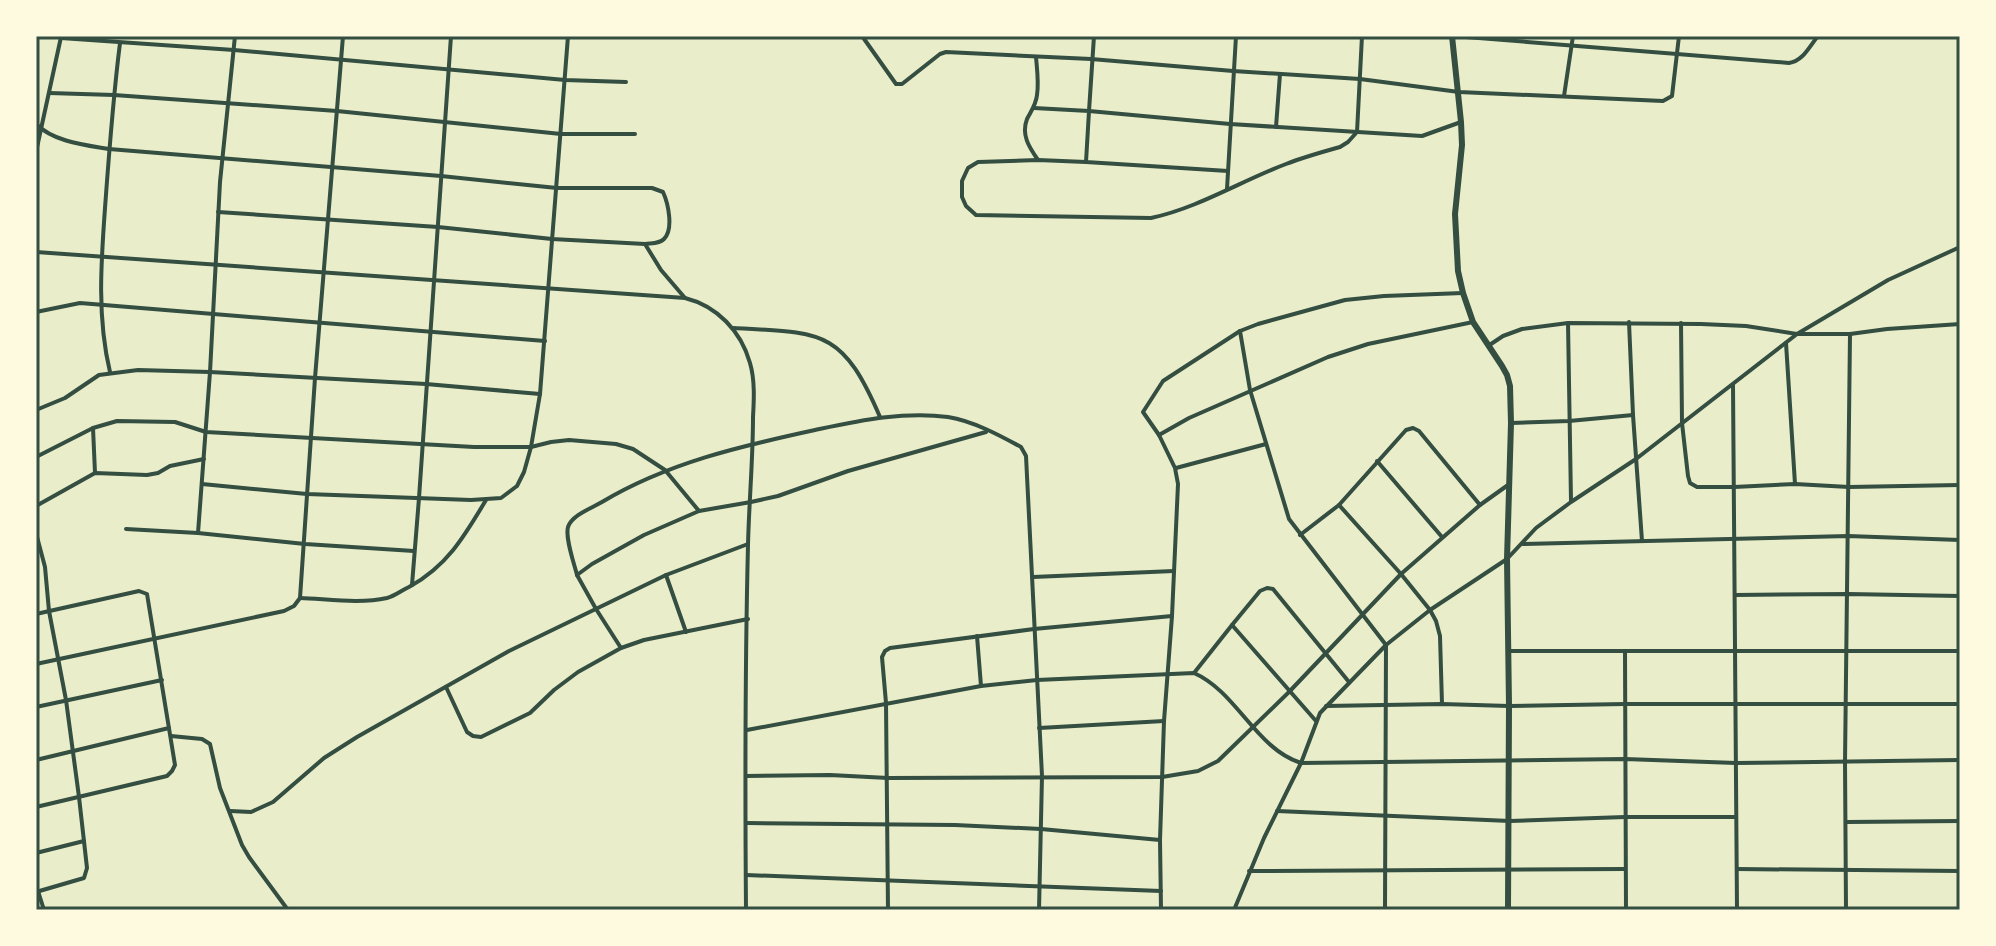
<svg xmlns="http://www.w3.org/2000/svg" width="1996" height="946" font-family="Manrope,sans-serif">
  <rect width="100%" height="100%" fill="#e9edc9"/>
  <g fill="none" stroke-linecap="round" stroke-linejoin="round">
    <g stroke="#344e41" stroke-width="4">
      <polyline points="862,36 896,84 902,84 940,54 946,52 1091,59 1233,71 1360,79 1459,92 1663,101 1672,96 1679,36"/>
      <polyline points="1094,36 1089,111 1230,124 1422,136 1461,122"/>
      <path d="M1453,36L1789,63C1803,61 1809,47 1818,36"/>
      <polyline points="61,38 234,50 565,80 626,82"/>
      <path d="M1036,57C1037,69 1039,83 1037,95C1036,105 1031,111 1027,119C1021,135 1029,147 1038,160"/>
      <polyline points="49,93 114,95 337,111 561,134 635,134"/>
      <polyline points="1564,96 1573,36"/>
      <polyline points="1034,108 1089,111 1086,162 1228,171"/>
      <path d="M36,124C54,142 85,145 109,149L441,176L557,188H652L663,192C668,203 674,229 664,239C659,244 652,243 645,244L552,239L438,227L218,212"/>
      <polyline points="1276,127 1280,74"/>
      <polyline points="36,152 61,37"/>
      <path d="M1086,162L1038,160L978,162L968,168L962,181V197L966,206L976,215L1151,218C1198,208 1241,181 1286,164C1304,157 1322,152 1340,147L1348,142L1357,132L1362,36"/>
      <polyline points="1227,189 1236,36"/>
      <polyline points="645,244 661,270 685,298"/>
      <path d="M36,252L685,298C717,306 741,331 750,363C755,380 754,400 753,417C753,460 749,502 748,545C745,667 745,788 746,910"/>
      <polyline points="36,312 80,303 545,341"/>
      <polyline points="1629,322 1633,415 1642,541"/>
      <polyline points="1568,323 1571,501"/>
      <polyline points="1681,323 1682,423 1688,476 1690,483 1697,487 1734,487 1795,484 1849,487 1960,485"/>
      <path d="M734,328C823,333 842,329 880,417"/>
      <polyline points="1240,331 1250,390 1289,519 1386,645 1385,910"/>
      <polyline points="1786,343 1795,484"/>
      <polyline points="1488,346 1503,336 1522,329 1568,323 1701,324 1746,326 1797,334 1850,334 1887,329 1960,324"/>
      <path d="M110,372C97,318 101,263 105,208C109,153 113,98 120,43"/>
      <polyline points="1733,385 1737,910"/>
      <polyline points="36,410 65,398 99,375 138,370 210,372 426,384 540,394"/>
      <polyline points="1511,423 1569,421 1633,415"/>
      <polyline points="93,428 95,473"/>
      <polyline points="1159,435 1143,412 1163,381 1240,331 1258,324 1345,300 1384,296 1463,293"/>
      <polyline points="36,457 93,428 117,421 175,422 206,432 474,447 531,447 551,442 569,440 616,444 633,449 665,470 699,511"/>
      <polyline points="1377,461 1442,537"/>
      <polyline points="1176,468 1266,444"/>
      <polyline points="202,484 307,494 471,500 501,498 517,486 524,472 531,447 540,394 568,36"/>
      <polyline points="1339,505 1401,574 1430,610 1436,621 1440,636 1442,704"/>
      <polyline points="36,506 95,473 147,475 158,473 170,466 204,459"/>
      <polyline points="126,529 198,533 305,544 414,551"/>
      <polyline points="36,533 45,567 49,611 66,700 79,797 87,868 84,878 36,892"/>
      <polyline points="198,533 210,372 220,182 235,36"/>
      <polyline points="1300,535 1339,505 1406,430 1413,428 1419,431 1480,505"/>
      <polyline points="1523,544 1848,536 1960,540"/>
      <path d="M577,575C574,563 565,538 568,527C572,515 592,508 602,502C667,463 741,446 815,430C858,421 903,411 948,417C973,421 999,435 1021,447L1026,456L1042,776L1039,910"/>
      <polyline points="666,575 686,632"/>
      <polyline points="1033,577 1174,571"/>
      <polyline points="412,585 419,498 451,36"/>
      <polyline points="1735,595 1848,594 1960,596"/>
      <path d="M300,598C328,599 360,604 387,598C395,596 402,590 409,587C447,566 464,537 486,500"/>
      <polyline points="36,614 139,591 147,594 175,765 172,771 167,776 36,807"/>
      <polyline points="748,619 644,640 621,648 596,609 577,575 592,564 644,535 699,511 751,502 778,496 848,471 986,432"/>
      <polyline points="1232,625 1260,591 1267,588 1273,589 1349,682"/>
      <polyline points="977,636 981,686"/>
      <polyline points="1509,651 1960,651"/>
      <polyline points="1625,651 1626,910"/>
      <polyline points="36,664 284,611 294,606 300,598 315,378 343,36"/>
      <polyline points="1194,673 1232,625 1316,721"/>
      <polyline points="446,687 467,732 473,736 481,737 530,713 554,690 578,672 621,648"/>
      <polyline points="1326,706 1442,704 1509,706 1625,704 1960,704"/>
      <polyline points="36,707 162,680"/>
      <polyline points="1039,728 1164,721"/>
      <path d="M747,730L981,686L1037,680L1194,673C1237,692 1255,748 1301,763L1625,759L1736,763L1960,760"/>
      <polyline points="171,736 202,739 210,744 220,788 242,845 249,857 288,910"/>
      <polyline points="36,760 169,728"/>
      <polyline points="746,776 830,775 888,778 1162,777 1198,771 1218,761 1289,692 1401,574 1480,505 1508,485"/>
      <polyline points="230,811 251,812 273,802 324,758 357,737 509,651 666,575 748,544"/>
      <polyline points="1277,811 1510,821 1625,817 1736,817"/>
      <polyline points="1847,822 1960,821"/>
      <polyline points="747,823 955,825 1041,829 1160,840"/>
      <polyline points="36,853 84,841"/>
      <polyline points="1737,869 1960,871"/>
      <polyline points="1249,871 1625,869"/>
      <polyline points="746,875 1161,891"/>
      <polyline points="38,891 44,910"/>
      <polyline points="888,910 886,703 882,657 885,651 890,648 1034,629 1172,616"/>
      <polyline points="1161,910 1160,840 1164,721 1172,616 1178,484 1175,468 1159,435 1189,418 1328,357 1368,344 1473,322"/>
      <polyline points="1234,910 1264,838 1301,763 1320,713 1386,645 1430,610 1507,559 1536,528 1571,502 1636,459 1797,334 1888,280 1960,247"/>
      <polyline points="1846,910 1845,762 1850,334"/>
    </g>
    <polyline stroke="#344e41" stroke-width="6" points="1452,36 1461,122 1462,145 1455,214 1458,271 1463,293 1473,322 1502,366 1507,375 1510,386 1511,423 1507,559 1509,706 1508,910"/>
    <polyline stroke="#7c8e77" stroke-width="3" points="36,40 37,36"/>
  </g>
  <rect width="1996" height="946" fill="none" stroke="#fefae0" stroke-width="76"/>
  <rect x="38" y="38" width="1920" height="870" fill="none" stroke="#344e41" stroke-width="3"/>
</svg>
